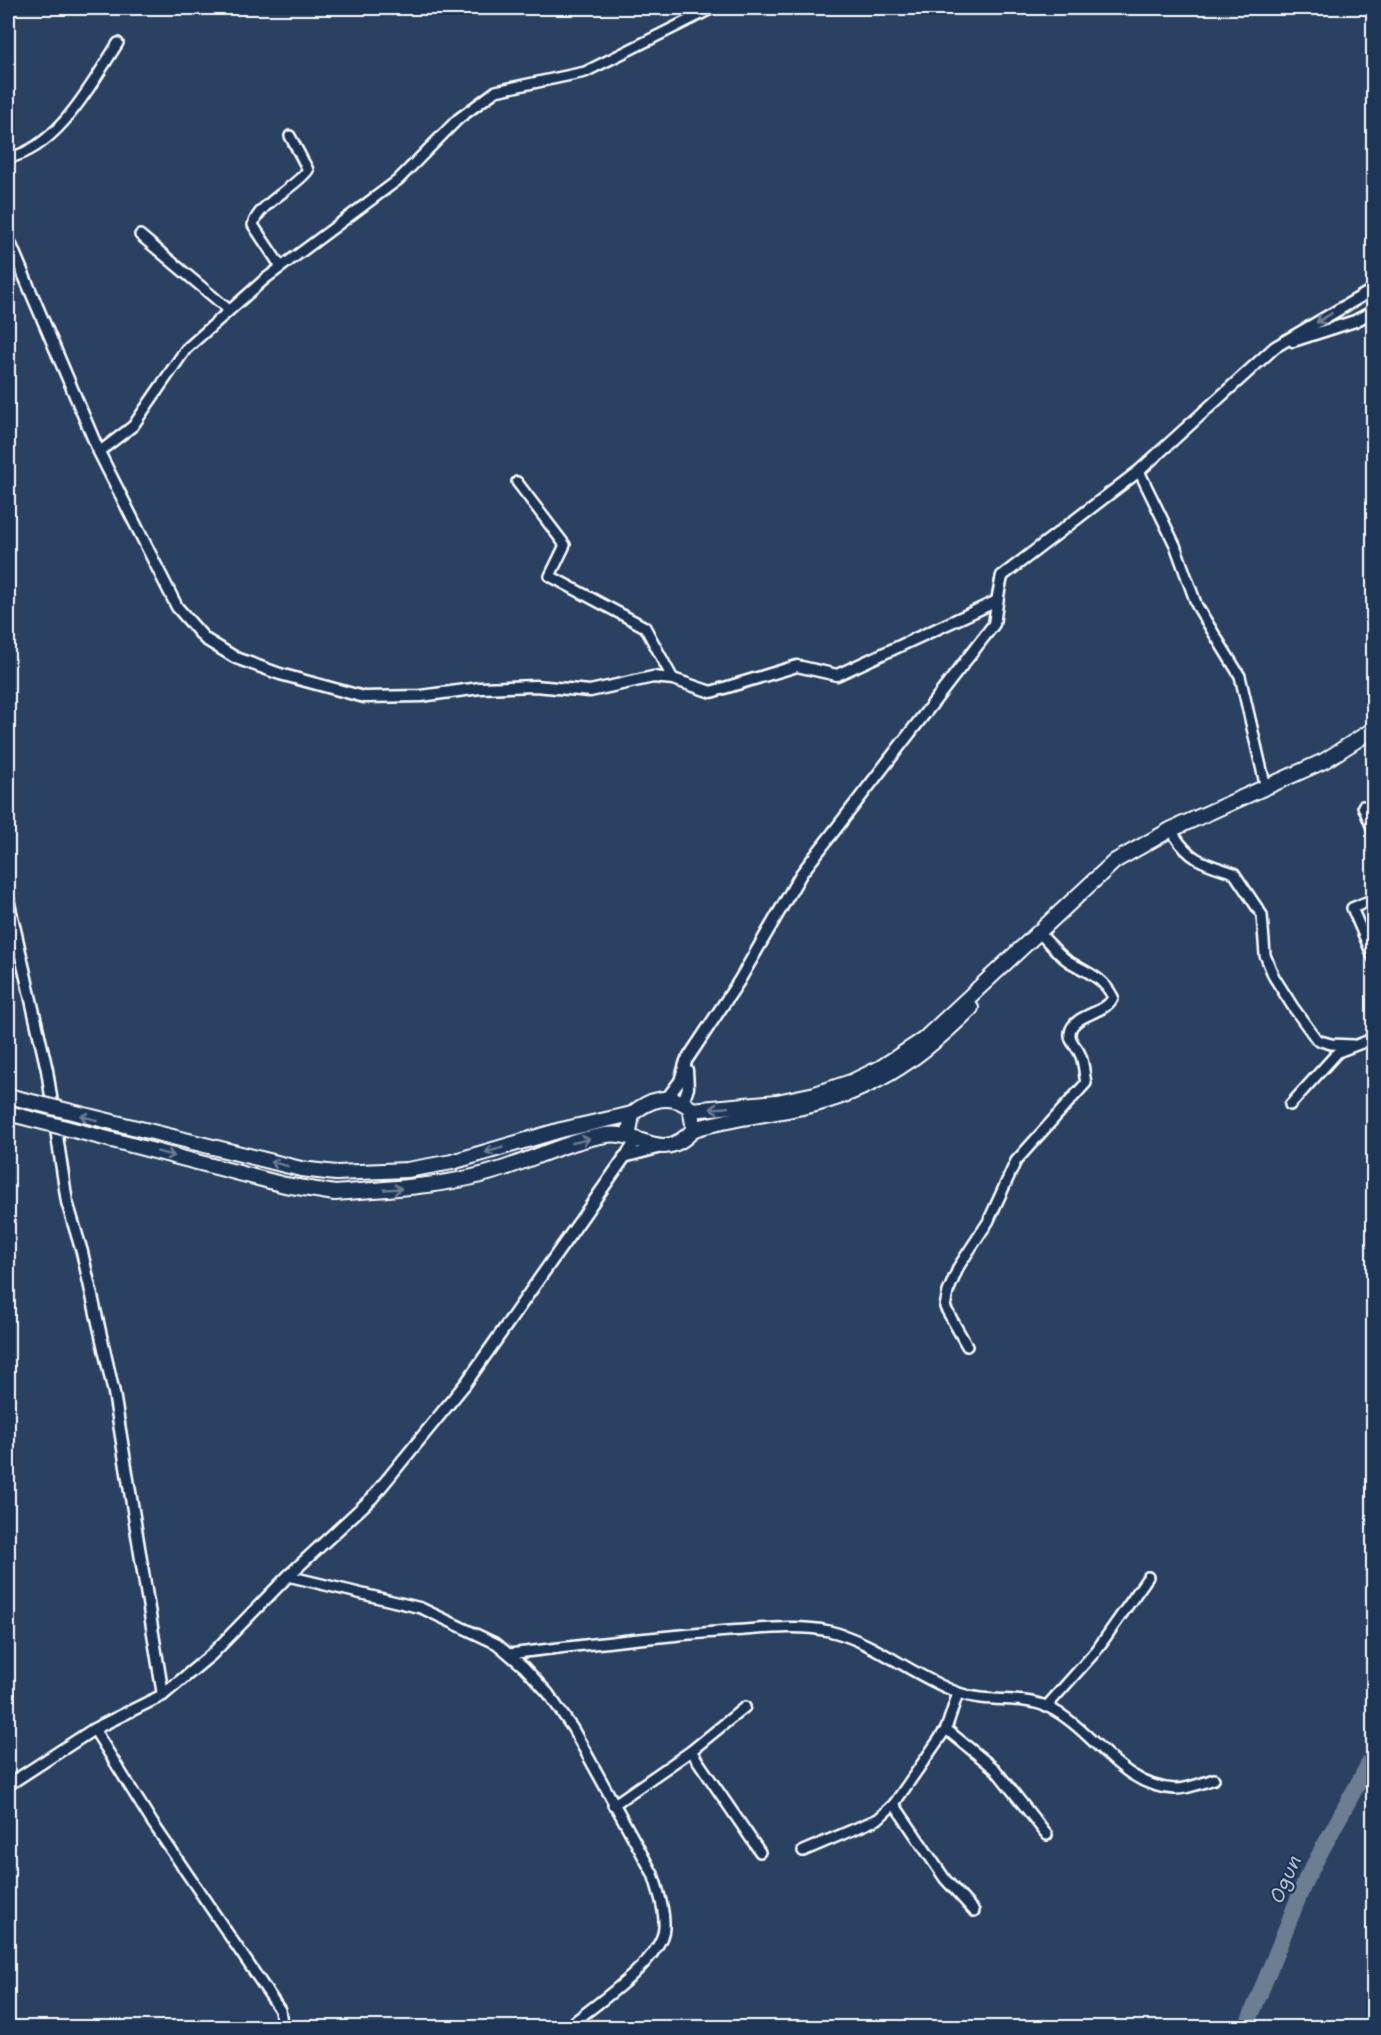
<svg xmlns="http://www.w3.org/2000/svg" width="1381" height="2035" font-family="'Shantell Sans',sans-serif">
  <rect width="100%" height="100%" fill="#2a4161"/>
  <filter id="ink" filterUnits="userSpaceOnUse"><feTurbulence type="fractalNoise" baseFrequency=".0167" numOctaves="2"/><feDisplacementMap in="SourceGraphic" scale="12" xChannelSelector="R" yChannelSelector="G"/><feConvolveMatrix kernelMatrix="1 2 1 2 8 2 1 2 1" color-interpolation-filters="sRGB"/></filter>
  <g filter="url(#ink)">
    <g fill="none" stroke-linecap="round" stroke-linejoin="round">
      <polyline stroke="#6d7d92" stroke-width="16" points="1246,2028 1306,1879 1374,1754"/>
      <g stroke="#fff" stroke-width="14">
        <g id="minor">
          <path d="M8,158C58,148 92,83 118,43"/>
          <polyline points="140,235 229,310"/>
          <path d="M281,267L253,225C258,204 295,188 308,170L290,136"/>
          <polyline points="99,452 133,426 186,349 265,279 398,180 458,119 496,91 585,72 713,8"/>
          <polyline points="1139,471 1175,545 1197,606 1240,676 1266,788"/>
          <polyline points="517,482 565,545 550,576 645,627 673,679"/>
          <polyline points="1363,806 1374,833"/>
          <path d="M1175,836C1191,862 1208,864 1234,873L1262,915L1265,955L1274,977L1293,1007L1317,1040L1331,1044L1353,1045"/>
          <polyline points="1374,899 1352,908 1374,959"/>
          <polyline points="1290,1105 1338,1052 1367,1041 1374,1035"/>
          <path d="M967,1346L945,1307L948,1292L959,1266L988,1222L1016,1161L1086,1083C1084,1074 1084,1062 1080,1054C1077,1046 1069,1042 1070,1033C1072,1014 1107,1014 1113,997C1102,976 1087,973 1068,961C1059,955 1051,945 1043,937"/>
          <path d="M288,1576L421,1608L497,1644L524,1667L548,1693L573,1729L653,1874C658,1890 665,1910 664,1928C662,1961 591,2008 566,2028"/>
          <path d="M509,1654C582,1645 656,1636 729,1631C761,1629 798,1624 829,1631C876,1642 914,1677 959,1693C989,1704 1021,1695 1048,1707C1094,1729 1120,1787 1175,1789C1188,1789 1202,1783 1214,1779"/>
          <polyline points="1046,1707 1096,1651 1148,1577"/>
          <polyline points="94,1729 152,1822 280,2010 283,2028"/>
          <polyline points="946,1729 995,1769 1047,1835"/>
          <polyline points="691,1751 760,1852"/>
          <polyline points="894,1804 945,1879 974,1911"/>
          <polyline points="613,1805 691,1751 745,1707"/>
          <polyline points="803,1851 878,1819 894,1804 946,1729 958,1693"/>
        </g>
      </g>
      <g stroke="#fff" stroke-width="15">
        <g id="tertiary">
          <polyline points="8,238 99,452 177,607 205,639 236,658 280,674 364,697 421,696 480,688 535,686 590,691 653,677 673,679 711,692 797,666 837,675 997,601 1002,576"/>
          <polyline points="1293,341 1355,321 1374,311"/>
          <polyline points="1001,581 1002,576 1139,471 1275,347 1374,289"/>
          <polyline points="8,899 47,1070 67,1202 82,1252 114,1393 163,1695"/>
          <polyline points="667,1098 680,1081 686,1061 739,981 801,874 994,624 998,597"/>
          <polyline points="683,1102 688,1088 687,1070"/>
          <polyline points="624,1157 661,1147"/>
          <polyline points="8,1785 94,1729 163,1695 211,1655 288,1576 372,1498 466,1383 636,1141"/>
        </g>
      </g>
      <g stroke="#fff" stroke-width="18">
        <g id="primary">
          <polyline points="691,1110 777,1102 815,1094 851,1082 880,1068 923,1040 1115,861 1170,830 1324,761 1374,729"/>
          <path d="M694,1129C734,1117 775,1114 816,1104C882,1086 923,1055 971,1008"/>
          <polyline points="336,1173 407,1170 452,1162 561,1130 632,1114"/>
          <path d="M335,1193C392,1188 447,1187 502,1169C537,1157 569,1141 606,1135C640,1130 662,1166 694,1129L690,1108C672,1092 649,1099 632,1114L629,1133L632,1138"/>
        </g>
      </g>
      <use href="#minor" stroke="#1d3557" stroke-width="9"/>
      <use href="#tertiary" stroke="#1d3557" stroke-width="10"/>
      <use href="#primary" stroke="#1d3557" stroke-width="14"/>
      <g stroke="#fff" stroke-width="18" stroke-linecap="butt">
        <g id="primary-bridge">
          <polyline points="8,1096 301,1169 336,1173"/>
          <polyline points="8,1113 285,1185 335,1193"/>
        </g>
      </g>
      <use href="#primary-bridge" stroke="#1d3557" stroke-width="14"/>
    </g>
    <defs><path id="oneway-shaft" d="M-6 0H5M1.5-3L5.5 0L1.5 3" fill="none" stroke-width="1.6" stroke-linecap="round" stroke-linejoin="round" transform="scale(1.5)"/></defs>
    <g stroke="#6c7c92">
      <use href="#oneway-shaft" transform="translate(1324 318) rotate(149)"/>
      <use href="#oneway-shaft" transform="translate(719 1108) rotate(175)"/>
      <use href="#oneway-shaft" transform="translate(89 1118) rotate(-165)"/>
      <use href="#oneway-shaft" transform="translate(581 1141) rotate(-14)"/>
      <use href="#oneway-shaft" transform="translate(494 1150) rotate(164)"/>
      <use href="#oneway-shaft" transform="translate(166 1154) rotate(15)"/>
      <use href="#oneway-shaft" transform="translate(279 1164) rotate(-166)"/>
      <use href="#oneway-shaft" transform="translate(393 1189) rotate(-3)"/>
    </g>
  </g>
  <g text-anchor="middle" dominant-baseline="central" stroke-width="4.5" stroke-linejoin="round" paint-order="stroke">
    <g font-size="20" font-style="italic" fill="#b6bec8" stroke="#1d3557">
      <text transform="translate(1285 1879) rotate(-66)">Ogun</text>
    </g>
  </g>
  <rect width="1381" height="2035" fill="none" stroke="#1d3557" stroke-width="30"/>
  <rect x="15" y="15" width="1351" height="2005" fill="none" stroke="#fff" stroke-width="2" filter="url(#ink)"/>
</svg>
